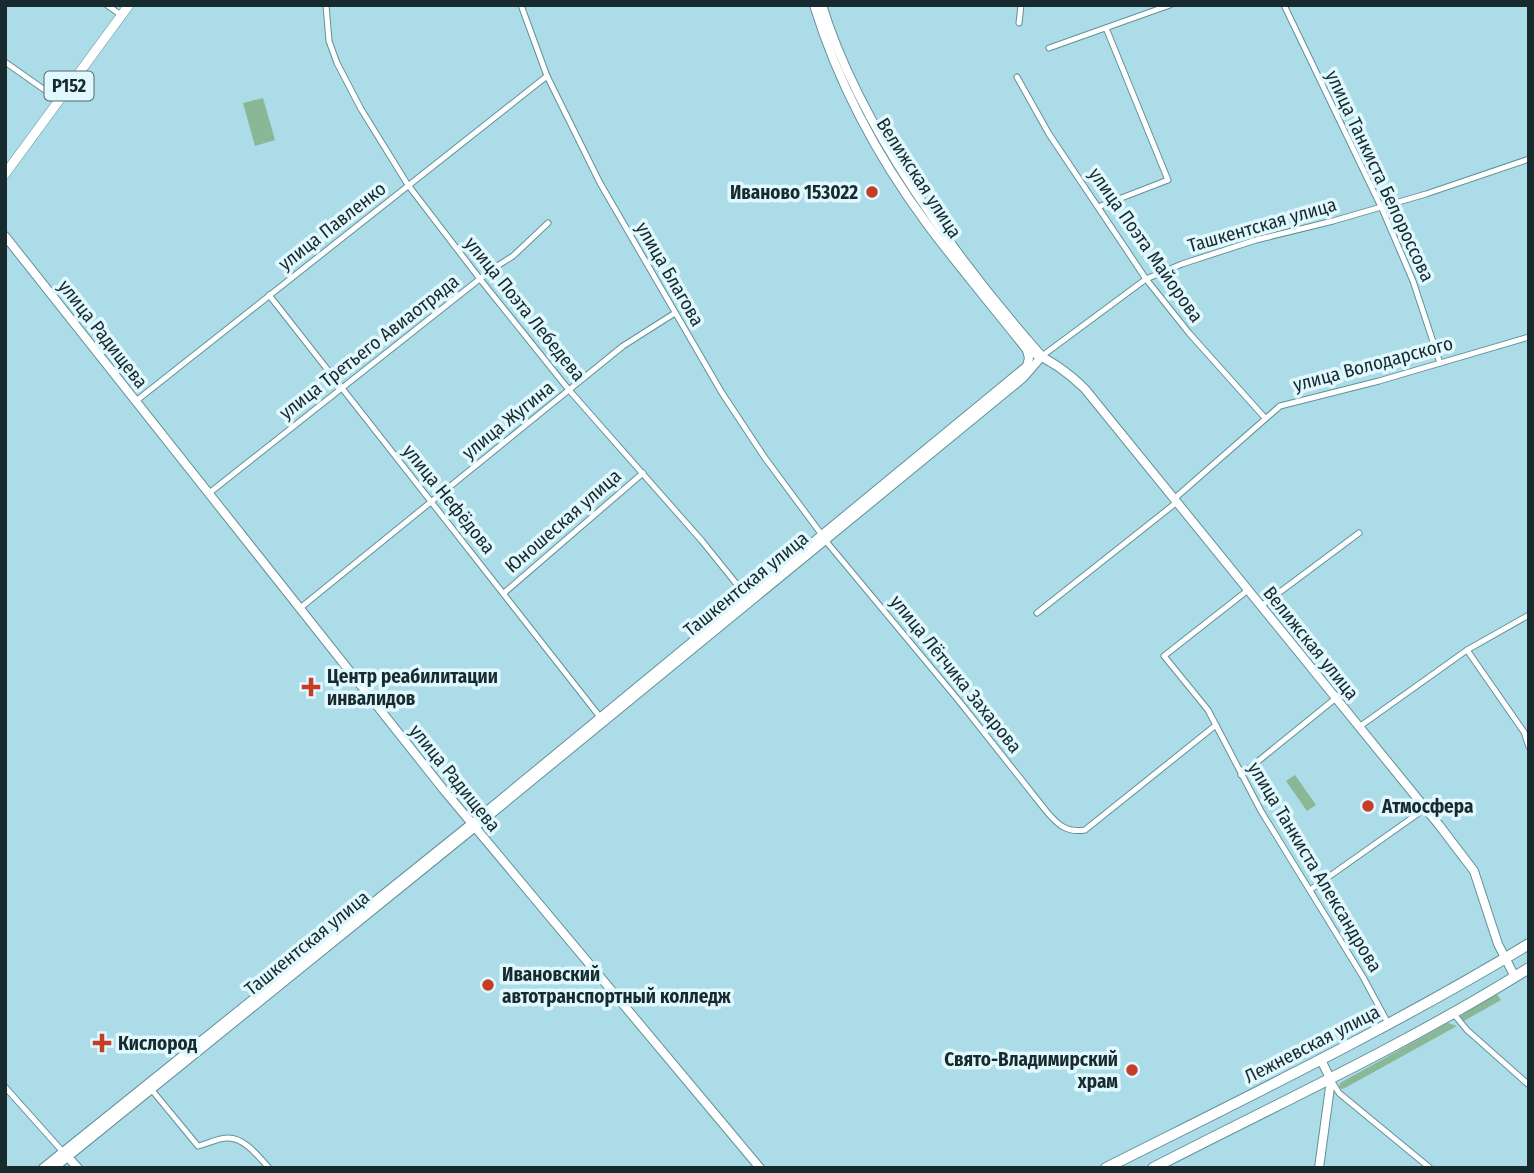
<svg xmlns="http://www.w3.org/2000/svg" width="1534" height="1173" font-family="'Fira Sans Condensed',sans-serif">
  <rect width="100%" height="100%" fill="#acdce7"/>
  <g fill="#8ab796">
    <polygon points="263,98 275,140 255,146 243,103"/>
    <polygon points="1295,775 1316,805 1307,811 1286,781"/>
    <polygon points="1496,993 1501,1000 1462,1022 1458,1018"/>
    <polygon points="1448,1023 1457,1026 1343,1089 1339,1088 1340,1083"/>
  </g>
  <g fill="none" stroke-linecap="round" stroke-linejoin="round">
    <g stroke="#62919a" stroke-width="7">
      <g id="street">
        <polyline points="107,5 121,15"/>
        <polyline points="326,5 329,41 337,63 361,109 408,185 480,279 569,390 702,541 747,597"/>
        <polyline points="521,5 547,76 600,183 722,393 765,458 822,535"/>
        <polyline points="1284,5 1383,211 1413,281 1440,363"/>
        <polyline points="1019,23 1021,5"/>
        <polyline points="1049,48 1170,5"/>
        <polyline points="5,62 59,100"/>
        <polyline points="1017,77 1049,134 1146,279 1189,333 1265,418"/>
        <polyline points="1098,207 1168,180 1106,28"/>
        <polyline points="269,295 600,717"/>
        <polyline points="1042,356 1146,279 1182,264 1256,240 1333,221 1426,194 1529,159"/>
        <polyline points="136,401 547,76"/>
        <polyline points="208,494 491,270 513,256 548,223"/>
        <polyline points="1174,499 1280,406 1379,381 1529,337"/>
        <path d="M825,540L959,701L1047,812C1058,825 1067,833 1085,830L1216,725"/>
        <polyline points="1248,590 1164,656 1208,710 1261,811 1363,977 1389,1025"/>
        <polyline points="504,593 643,473"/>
        <polyline points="1261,606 1359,533"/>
        <polyline points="299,609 623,346 675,313"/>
        <polyline points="1037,613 1177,502"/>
        <polyline points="1467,650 1524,732 1529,747"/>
        <polyline points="1359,727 1467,650 1529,615"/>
        <polyline points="1241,775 1336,698"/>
        <polyline points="1310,890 1426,808"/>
        <polyline points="1453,1013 1467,1030 1529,1085"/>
        <polyline points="1331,1080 1339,1093 1430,1168"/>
        <polyline points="5,1087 63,1152"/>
        <path d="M151,1089L198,1146C207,1144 218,1138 227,1138C244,1137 258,1156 269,1168"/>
      </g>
    </g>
    <g stroke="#62919a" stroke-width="10">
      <g id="secondary">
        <path d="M822,5C859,126 957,260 1040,354"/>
        <polyline points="5,236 443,789 760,1168"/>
        <path d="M1027,350C1049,359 1068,372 1085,389L1439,825L1474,871L1498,944L1515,977"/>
        <polyline points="65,1154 78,1168"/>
        <path d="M43,1168L471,824L1027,366L1029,358L1027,350C994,308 959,267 927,224C879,159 838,83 814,5"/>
        <polyline points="54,1168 474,828 1023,378 1042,356"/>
        <polyline points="1319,1168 1331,1080 1321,1060"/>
      </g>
    </g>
    <g stroke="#62919a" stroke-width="10">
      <polyline id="primary" points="5,174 129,5"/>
    </g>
    <g stroke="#62919a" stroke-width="12">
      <g id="highway">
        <path d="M1106,1168C1249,1096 1392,1027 1529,944"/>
        <path d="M1153,1168C1279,1103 1408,1044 1529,968"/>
      </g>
    </g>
    <use href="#street" stroke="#fff" stroke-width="5"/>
    <use href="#secondary" stroke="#fff" stroke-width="8"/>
    <use href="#primary" stroke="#fff" stroke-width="9"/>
    <use href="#highway" stroke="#fff" stroke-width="10"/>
  </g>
  <g fill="#c73c24" stroke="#e0f8fe" stroke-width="2.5">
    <circle cx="872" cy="192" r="7"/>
    <path d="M307.5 676.5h7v7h7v7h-7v7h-7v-7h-7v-7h7z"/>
    <circle cx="1368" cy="806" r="7"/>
    <circle cx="488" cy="985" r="7"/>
    <path d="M98.5 1032.5h7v7h7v7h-7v7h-7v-7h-7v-7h7z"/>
    <circle cx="1132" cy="1070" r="7"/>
  </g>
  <g text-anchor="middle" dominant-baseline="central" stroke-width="7" stroke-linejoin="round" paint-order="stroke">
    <rect fill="#e0f8fe" stroke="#53686c" stroke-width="2" x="44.5" y="71.5" width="49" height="29" rx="5"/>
    <g font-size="18" font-weight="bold" fill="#172a2e">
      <text x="69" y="86">Р152</text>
    </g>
    <g font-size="19" fill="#172a2e" stroke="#e0f8fe">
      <text transform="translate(1380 176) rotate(65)">улица Танкиста Белороссова</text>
      <text transform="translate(919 178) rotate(57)">Велижская улица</text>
      <text transform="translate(1262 225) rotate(-16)">Ташкентская улица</text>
      <text transform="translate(332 226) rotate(-38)">улица Павленко</text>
      <text transform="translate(1146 245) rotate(55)">улица Поэта Майорова</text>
      <text transform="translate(670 274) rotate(60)">улица Благова</text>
      <text transform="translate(525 309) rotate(51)">улица Поэта Лебедева</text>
      <text transform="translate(103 334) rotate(52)">улица Радищева</text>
      <text transform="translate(369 347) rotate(-38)">улица Третьего Авиаотряда</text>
      <text transform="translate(1373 364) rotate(-15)">улица Володарского</text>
      <text transform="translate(508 420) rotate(-39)">улица Жугина</text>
      <text transform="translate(449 499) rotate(51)">улица Нефёдова</text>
      <text transform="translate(563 521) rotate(-41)">Юношеская улица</text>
      <text transform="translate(746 584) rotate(-39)">Ташкентская улица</text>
      <text transform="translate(1311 643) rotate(51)">Велижская улица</text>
      <text transform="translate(956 674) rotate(51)">улица Лётчика Захарова</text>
      <text transform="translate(455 778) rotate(51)">улица Радищева</text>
      <text transform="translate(1315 867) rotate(59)">улица Танкиста Александрова</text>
      <text transform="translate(307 943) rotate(-39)">Ташкентская улица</text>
      <text transform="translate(1312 1044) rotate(-27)">Лежневская улица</text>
    </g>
    <g font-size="19" font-weight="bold" fill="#172a2e" stroke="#e0f8fe" text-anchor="start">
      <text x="858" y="192" text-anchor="end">Иваново 153022</text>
      <text x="327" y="676">Центр реабилитации<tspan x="327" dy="22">инвалидов</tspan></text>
      <text x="1382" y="806">Атмосфера</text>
      <text x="502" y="974">Ивановский<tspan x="502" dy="22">автотранспортный колледж</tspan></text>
      <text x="118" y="1043">Кислород</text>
      <text x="1118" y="1059" text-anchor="end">Свято-Владимирский<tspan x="1118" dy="22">храм</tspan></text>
    </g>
  </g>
  <rect width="1534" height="1173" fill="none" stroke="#172a2e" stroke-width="14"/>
</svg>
